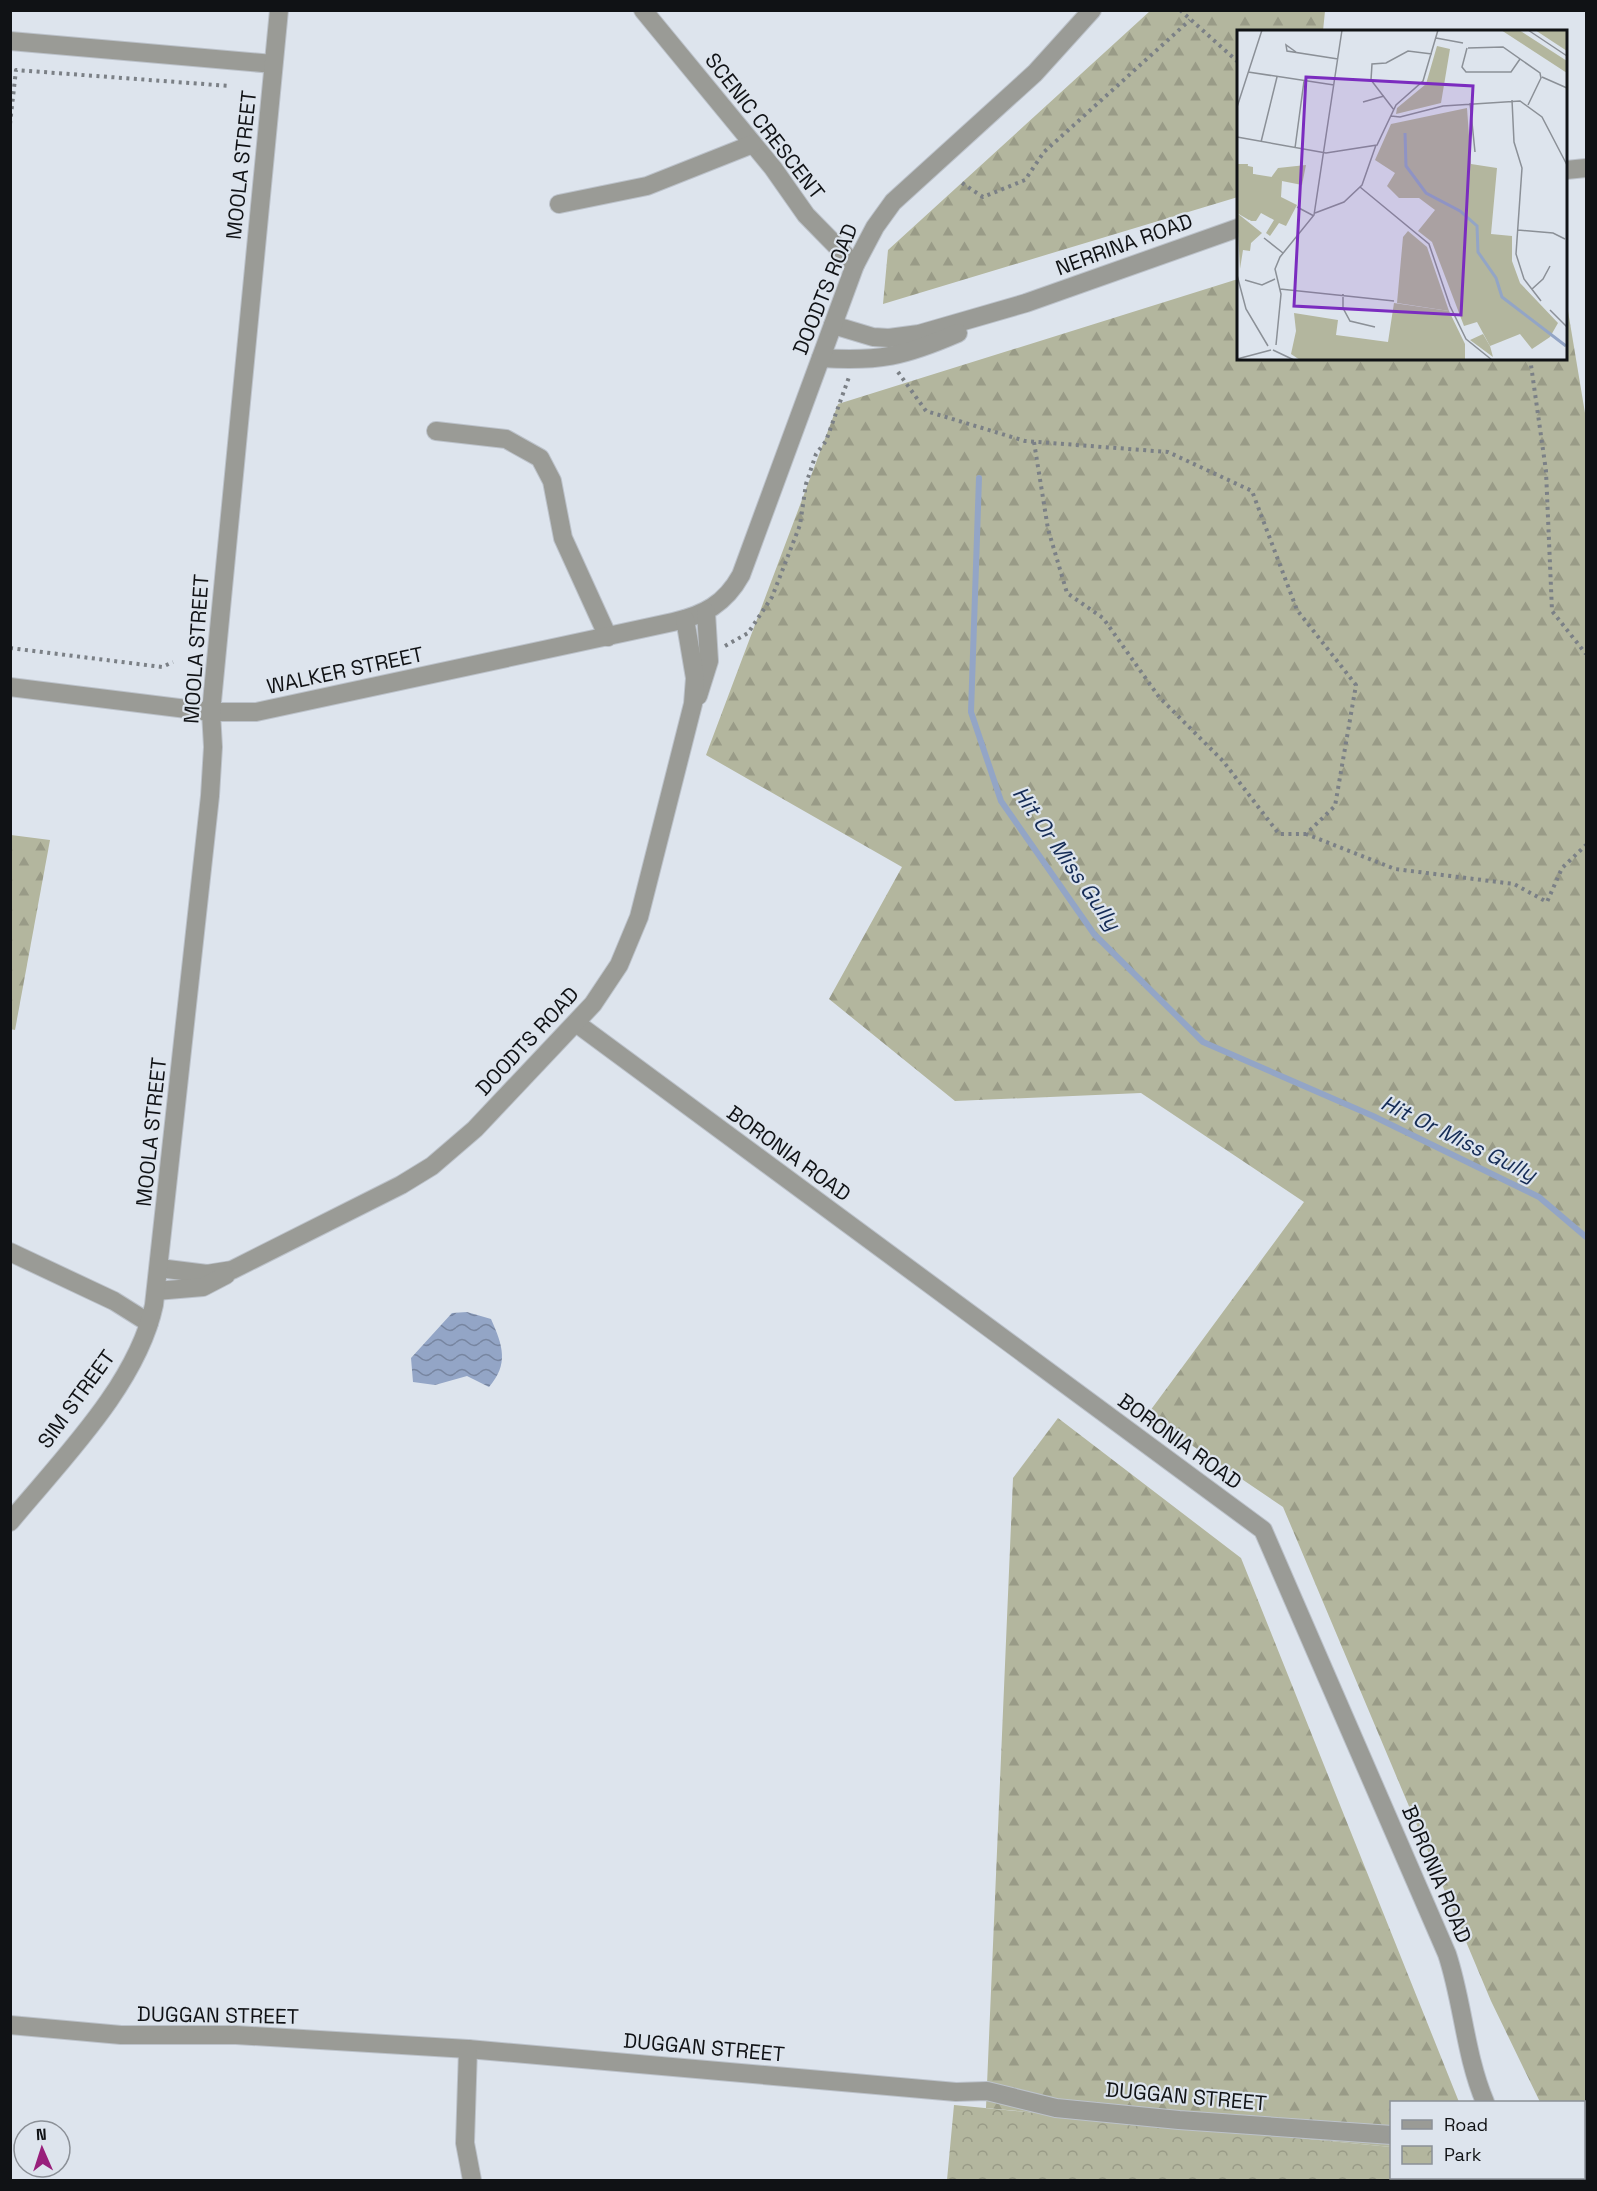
<svg xmlns="http://www.w3.org/2000/svg" width="1597" height="2191" font-family="'Space Grotesk',sans-serif">
  <defs>
    <pattern id="forest-firs" width="22" height="20" patternUnits="userSpaceOnUse" patternTransform="scale(1.5)"><rect width="22" height="20" fill="#b3b69e"/><path d="M5 1l3.5 6h-7zM16 11l3.5 6h-7z" fill="#999b87"/></pattern>
    <pattern id="park-crowns" width="20" height="18" patternUnits="userSpaceOnUse" patternTransform="scale(1.5)"><rect width="20" height="18" fill="#b3b69e"/><path d="M2 6a3 3 0 1 1 6 0M12 15a3 3 0 1 1 6 0" fill="none" stroke="#999b87"/></pattern>
    <pattern id="water-waves" width="16" height="10" patternUnits="userSpaceOnUse" patternTransform="scale(1.5)"><rect width="16" height="10" fill="#93a5c6"/><path d="M0 5q4-4 8 0t8 0" fill="none" stroke="#7785a0"/></pattern>
  </defs>
  <rect width="100%" height="100%" fill="#dde4ed"/>
  <g fill="url(#forest-firs)">
    <polygon points="1150,11 1325,11 1323,31 1238,32 1238,197 883,304 888,250"/>
    <polygon points="1238,279 1238,358 1566,358 1566,299 1586,419 1586,2180 1578,2180 1577,2178 1584,2178 1584,2102 1540,2102 1491,2001 1283,1507 1147,1415 1304,1202 1141,1093 955,1101 829,999 902,867 706,755 838,404"/>
    <polygon points="11,835 50,840 15,1030 10,1029"/>
    <polygon points="1058,1418 1241,1558 1459,2102 1392,2102 1391,2147 986,2108 1013,1478"/>
  </g>
  <polygon fill="url(#park-crowns)" points="954,2105 1391,2147 1392,2178 1492,2178 1494,2180 947,2180"/>
  <path fill="url(#water-waves)" d="M467,1312L491,1319C503,1346 509,1364 489,1387L467,1376L435,1385L413,1382L411,1358L452,1313Z"/>
  <g fill="none" stroke-linecap="round" stroke-linejoin="round">
    <polyline stroke="#93a5c6" stroke-width="6" points="979,478 971,712 1001,801 1094,934 1203,1042 1373,1116 1539,1197 1586,1237"/>
    <g stroke="#bcc2ca" stroke-width="20">
      <g id="minor">
        <polyline points="643,10 773,168 806,215 855,265"/>
        <polyline points="10,41 273,64"/>
        <polyline points="1566,170 1586,168"/>
        <polyline points="559,204 647,186 753,144"/>
        <polyline points="833,325 873,337 889,338 919,334 1026,303 1238,228"/>
        <path d="M821,358C879,362 905,356 958,333"/>
        <polyline points="436,431 506,439 540,458 552,481 563,538 608,637"/>
        <path d="M10,687L211,712H256L673,622C704,615 725,604 741,575L855,265L875,227L893,202L1035,73L1092,10"/>
        <polyline points="698,696 709,661 706,612"/>
        <path d="M576,1023L1263,1530L1447,1954C1463,2002 1465,2055 1485,2102"/>
        <polyline points="10,1252 114,1301 149,1323"/>
        <polyline points="159,1268 207,1274 232,1270 401,1185 432,1166 475,1129 593,1004 619,965 639,917 693,704 695,678 685,619"/>
        <polyline points="156,1291 203,1287 226,1275"/>
        <path d="M10,1522C61,1460 137,1385 154,1305L210,796L213,747L211,712L279,10"/>
        <polyline points="10,2025 121,2035 236,2035 468,2049 956,2092 987,2091 1056,2108 1179,2120 1392,2135"/>
        <polyline points="468,2049 465,2143 472,2180"/>
        <polyline points="1535,2178 1537,2180"/>
      </g>
    </g>
    <g stroke="#7b8086" stroke-width="4" stroke-dasharray="3 4.5" stroke-linecap="butt">
      <polyline points="1180,10 1238,62"/>
      <polyline points="10,124 16,70 230,86"/>
      <polyline points="962,183 983,197 1025,180 1044,152 1190,20"/>
      <polyline points="1530,358 1546,471 1552,611 1586,654"/>
      <polyline points="898,372 926,411 1025,441 1168,452 1252,491 1297,610 1356,685 1335,806 1306,834 1395,869 1514,884 1547,902 1562,868 1586,845"/>
      <polyline points="1034,442 1048,529 1067,593 1103,618 1159,697 1223,761 1279,834 1306,834"/>
      <polyline points="725,646 748,633 772,597 800,525 806,484 816,454 826,441 849,377"/>
      <polyline points="10,648 162,667 173,662"/>
    </g>
    <use href="#minor" stroke="#9a9b96" stroke-width="18"/>
  </g>
  <g text-anchor="middle" dominant-baseline="central" stroke-width="4.5" stroke-linejoin="round" paint-order="stroke">
    <g font-size="21" fill="#101215" stroke="#dde4ed">
      <text transform="translate(765 126) rotate(52)">SCENIC CRESCENT</text>
      <text transform="translate(241 165) rotate(-84)">MOOLA STREET</text>
      <text transform="translate(1124 244) rotate(-20)">NERRINA ROAD</text>
      <text transform="translate(825 289) rotate(-68)">DOODTS ROAD</text>
      <text transform="translate(196 649) rotate(-86)">MOOLA STREET</text>
      <text transform="translate(345 670) rotate(-12)">WALKER STREET</text>
      <text transform="translate(527 1041) rotate(-47)">DOODTS ROAD</text>
      <text transform="translate(151 1132) rotate(-84)">MOOLA STREET</text>
      <text transform="translate(789 1153) rotate(36)">BORONIA ROAD</text>
      <text transform="translate(76 1399) rotate(-54)">SIM STREET</text>
      <text transform="translate(1180 1441) rotate(36)">BORONIA ROAD</text>
      <text transform="translate(1437 1874) rotate(67)">BORONIA ROAD</text>
      <text transform="translate(218 2015) rotate(1)">DUGGAN STREET</text>
      <text transform="translate(704 2047) rotate(5)">DUGGAN STREET</text>
      <text transform="translate(1186 2096) rotate(5)">DUGGAN STREET</text>
    </g>
    <g font-size="22" font-style="italic" fill="#152c56" stroke="#dde4ed">
      <text transform="translate(1067 858) rotate(55)">Hit Or Miss Gully</text>
      <text transform="translate(1459 1138) rotate(26)">Hit Or Miss Gully</text>
    </g>
  </g>
  <g transform="translate(1237 30)">
    <rect width="330" height="330" fill="#dde4ed"/>
    <path d="M264,0H282L330,31V43ZM298,0H330V21ZM246,304L253,316L256,327L233,310Z" fill="#b3b69e"/>
    <path d="M200,16L213,19L204,73L159,84L160,78L189,54ZM230,78L234,134L260,138L254,204L275,206V231L283,253L321,293L313,307L295,319L283,304L253,316L240,292L227,296L195,212L181,201L198,180L182,168H162L150,156L158,143L138,130L154,94ZM1,134L16,137V144L33,149L41,138L69,135L65,155L40,150L23,182L12,190L0,183ZM171,201L190,217L212,281L160,273L166,207Z" fill="#b3b69e"/>
    <path d="M1,134H11L10,143L41,148L45,151L44,167L60,175L49,196L42,193L33,206L29,203L37,190L24,183L19,191H14L0,179ZM0,183L25,203L14,213L13,221L6,220L3,239ZM157,273L212,281L228,314V330H63L54,324L59,301L57,283L101,290L99,305L151,312Z" fill="#b3b69e"/>
    <path fill="none" stroke="#93a5c6" stroke-width="3" d="M168,103L169,136L189,163L223,181L240,196L241,222L259,248L265,267L329,316"/>
    <path fill="none" stroke="#8b9097" stroke-width="1.5" d="M291,0L330,26M199,8L226,13M230,18L225,37L229,42H274L283,29M231,18L266,17L303,43L304,48L291,75M59,22L49,15L50,21L101,29M11,42L97,55M305,47L330,58M275,70L277,112L285,138L279,224L287,249L304,271M126,72L147,66M233,73L238,122M0,77L25,0M157,80L134,50L135,34L149,33L171,21L195,24M154,86L163,87L206,76L283,71L305,87L330,135M0,107L89,123L140,115L159,75L186,51L201,0M24,112L40,47M58,118L67,51M123,157L192,214L213,276L229,309L255,330M60,177L77,186M78,183L107,172L125,155L139,115M281,200L316,203L328,209M27,208L46,223M0,245L9,279L31,316M8,250L25,255L38,249M43,259L157,271M295,259L306,249L313,236M106,264V278L113,291L138,297M313,280L330,297M39,315L44,264L38,239L43,227L77,185L105,0M36,320L57,330M0,329L34,320"/>
    <path fill="#7b2cbf" fill-opacity="0.15" stroke="#7b2cbf" stroke-width="3" d="M69,47L236,56L224,285L57,276Z"/>
    <rect width="330" height="330" fill="none" stroke="#101215" stroke-width="3"/>
  </g>
  <rect width="1597" height="2191" fill="none" stroke="#101215" stroke-width="24"/>
  <rect x="1390" y="2101" width="195" height="78" fill="#dde4ed" stroke="#8b9097" stroke-width="1.5"/>
  <rect x="1402" y="2120" width="30" height="9" fill="#9a9b96" stroke="#8b9097" stroke-width="1.5"/>
  <text x="1444" y="2131" font-size="18" fill="#101215">Road</text>
  <rect x="1402" y="2146" width="30" height="18" fill="url(#park-crowns)" stroke="#8b9097" stroke-width="1.5"/>
  <text x="1444" y="2161" font-size="18" fill="#101215">Park</text>
  <g transform="translate(42 2149) rotate(357)"><circle r="28" fill="#dde4ed" stroke="#8b9097" stroke-width="1.5"/>
  <path d="M0-4.5L10 22L0 15L-10 22Z" fill="#98207b"/>
  <text y="-9" font-size="16" font-weight="bold" text-anchor="middle" fill="#101215">N</text>
  </g>
</svg>
